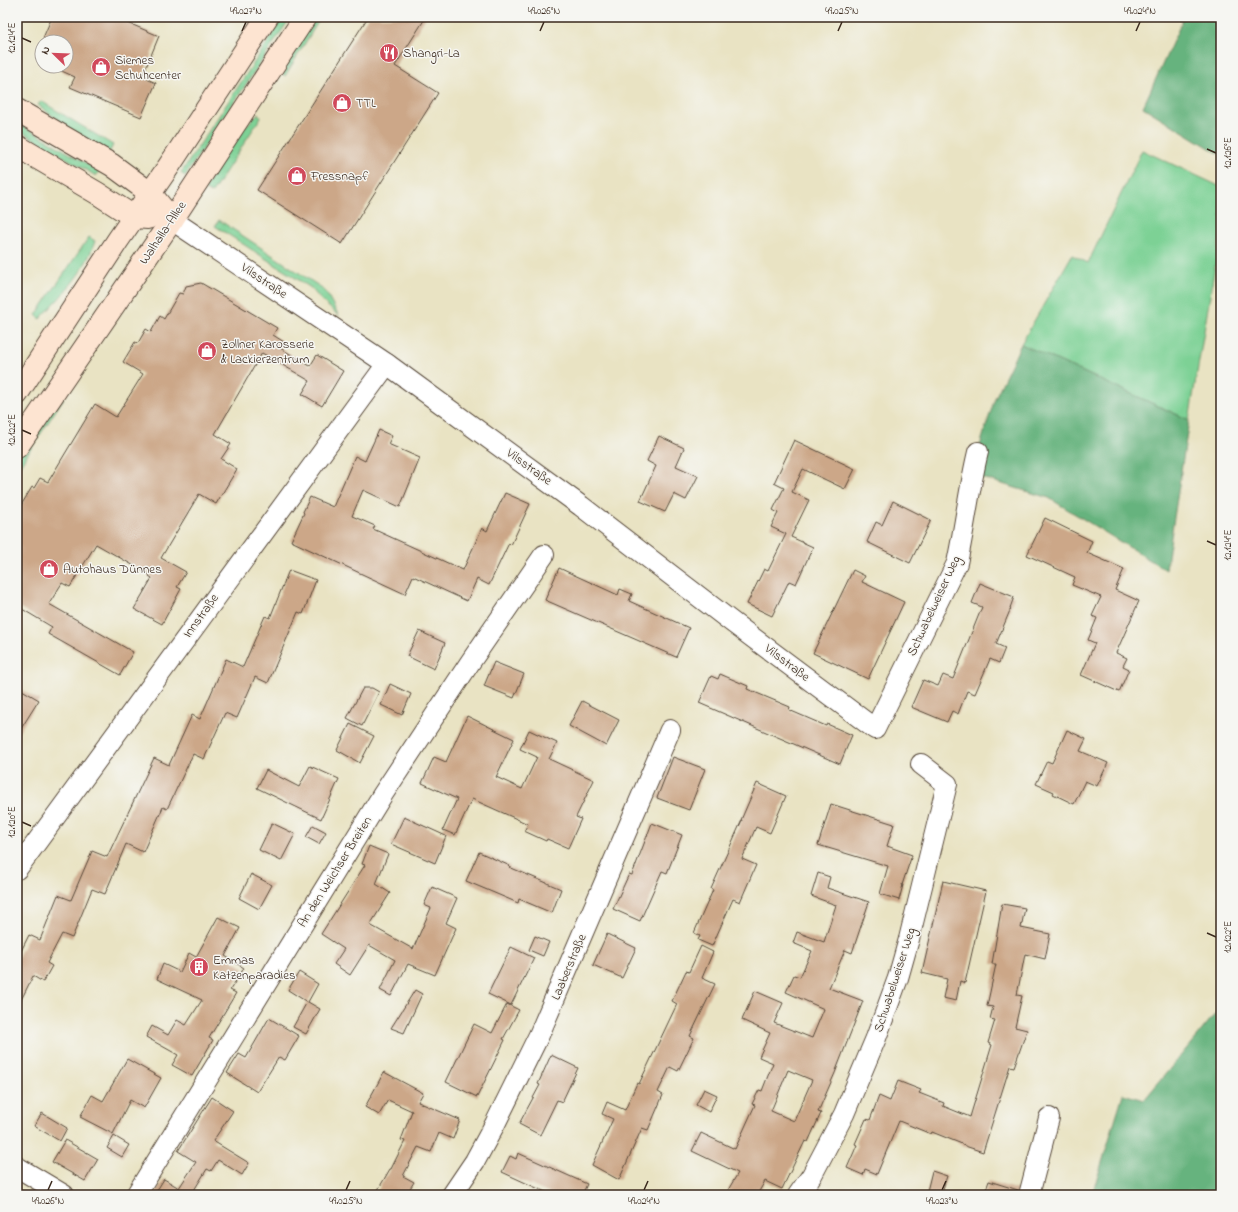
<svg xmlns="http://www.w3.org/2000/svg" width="1238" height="1212" font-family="'Indie Flower',sans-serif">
  <rect width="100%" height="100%" fill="#f6f6f2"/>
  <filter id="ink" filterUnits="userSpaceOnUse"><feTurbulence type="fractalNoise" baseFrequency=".025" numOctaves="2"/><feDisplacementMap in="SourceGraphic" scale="8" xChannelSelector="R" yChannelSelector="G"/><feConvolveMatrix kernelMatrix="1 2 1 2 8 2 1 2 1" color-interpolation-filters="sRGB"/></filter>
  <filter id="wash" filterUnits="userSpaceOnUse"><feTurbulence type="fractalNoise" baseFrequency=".012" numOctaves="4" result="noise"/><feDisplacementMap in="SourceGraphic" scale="16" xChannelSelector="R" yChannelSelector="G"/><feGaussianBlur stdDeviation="0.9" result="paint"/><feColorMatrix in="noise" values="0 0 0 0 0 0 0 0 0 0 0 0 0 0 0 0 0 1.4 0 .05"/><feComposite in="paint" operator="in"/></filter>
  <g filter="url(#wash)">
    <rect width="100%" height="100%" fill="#e9e3c3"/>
    <g fill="#7dd195" stroke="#5c7e5a">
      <polygon points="282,17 291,17 185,176 181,173 267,43"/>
      <polygon points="312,17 321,17 285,76 279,71"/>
      <polygon points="41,101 113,145 109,153 71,131 57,119 38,105"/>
      <polygon points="258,114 261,117 212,193 205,190 208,183 236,135"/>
      <polygon points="17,122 99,171 96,176 17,129"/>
      <polygon points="1142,150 1221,187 1221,231 1189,420 1021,344 1072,255 1088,263"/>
      <polygon points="219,220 319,286 327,294 339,316 321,300 311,288 215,226"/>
      <path d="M89,237L95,241C85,273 62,295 40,319L36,315Z"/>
      <polygon points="64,398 17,470 17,458 39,425"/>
    </g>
    <g fill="#66b37e" stroke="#506e4e">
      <polygon points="1184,17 1221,17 1221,155 1143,107"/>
      <polygon points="1021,344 1189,420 1166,570 1049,498 972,475 978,452 995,398"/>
      <polygon points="1221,1007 1221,1195 1092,1195 1123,1094 1144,1100"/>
    </g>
    <g id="blocks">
      <g fill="#cca788" fill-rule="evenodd">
        <polygon points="52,17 114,17 159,36 142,77 156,83 141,117 70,87 75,77 55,68 56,66 66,66 66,42 51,42 43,38"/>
        <polygon points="368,17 426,17 395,66 438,93 342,244 257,190"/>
        <polygon points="201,283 277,328 273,335 284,342 280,348 310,366 317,355 343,371 322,406 302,394 310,381 262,353 215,434 231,444 221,459 237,469 216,504 199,494 161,558 186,572 177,587 181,589 162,624 134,609 152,578 149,576 150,575 96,544 70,587 62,583 49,604 133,652 120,675 48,634 52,627 17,606 17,512 32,487 34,488 40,478 48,482 95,404 116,417 143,374 123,362 135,342 138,343 146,329 151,332 160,316 164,319 179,293 183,294 186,286"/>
        <polygon points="379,430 392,436 388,444 420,458 400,507 363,490 352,516 375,526 373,529 463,570 482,528 487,531 505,493 530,504 511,545 509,543 489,585 477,579 467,601 413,576 405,594 291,541 304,513 303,512 310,497 333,507 355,456 365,461"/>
        <polygon points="659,436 684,448 676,466 698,476 686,500 674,494 665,512 640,501 656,466 647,461"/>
        <polygon points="794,440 855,469 845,489 803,469 792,492 809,500 791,537 813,547 796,584 789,581 772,616 747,604 764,569 768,571 786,534 771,527 778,513 773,510 784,488 774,483"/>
        <polygon points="893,501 931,520 910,563 867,542 876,522 882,525"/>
        <polygon points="1045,518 1092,541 1087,553 1124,569 1115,590 1139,601 1116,653 1127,658 1123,666 1129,669 1119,692 1081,675 1095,643 1088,640 1097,618 1092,616 1101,597 1072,585 1075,577 1027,555"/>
        <polygon points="559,568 618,595 620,589 632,594 629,601 689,628 676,657 545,600"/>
        <polygon points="289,570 316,580 303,614 298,612 268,683 255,677 237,718 225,713 204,759 193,754 167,809 163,807 143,852 126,844 105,894 92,889 72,938 62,934 47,963 52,966 43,982 33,976 17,1008 17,959 29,935 40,940 58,895 71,900 92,851 107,857 154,758 169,765 192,715 200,719 226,659 243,667 265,616 270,618"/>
        <polygon points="853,570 865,576 862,582 904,602 868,679 813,653"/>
        <polygon points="980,583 1014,597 1010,608 1011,608 996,644 1005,648 999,663 990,659 975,694 967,691 958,714 952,711 947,722 911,707 923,680 938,686 943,675 953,679 982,607 972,603"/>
        <polygon points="419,631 445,643 434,669 407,656"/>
        <polygon points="494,662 524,674 514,698 484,686"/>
        <polygon points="720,674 748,686 747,689 790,707 789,710 826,726 827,724 852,735 840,764 699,703 711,676 718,679"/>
        <polygon points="390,684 411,694 402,715 381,705"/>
        <polygon points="17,687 39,700 17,735"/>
        <polygon points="363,688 372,688 379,692 362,726 347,718"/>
        <polygon points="582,701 619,720 606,746 569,726"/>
        <polygon points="467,716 514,739 496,777 522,789 537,757 520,749 529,730 557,743 549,759 594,780 576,817 581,819 568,848 547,839 546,841 524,831 528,824 472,799 455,835 443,830 457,799 422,783 434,757 446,762"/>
        <polygon points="350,724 374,736 360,763 337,750"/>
        <polygon points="1067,730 1086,739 1080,751 1108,763 1097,786 1085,781 1074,804 1053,794 1054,792 1036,784 1047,761 1052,763"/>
        <polygon points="673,757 705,769 689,810 657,798"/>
        <polygon points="310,766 339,779 321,819 257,788 266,770 299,787"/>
        <polygon points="757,783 786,796 770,833 756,827 742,859 756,865 740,902 733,899 712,946 698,940 700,936 694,933 713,890 711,889 742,820 741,820"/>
        <polygon points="831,804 894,824 887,846 912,855 902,885 903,885 899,900 880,894 888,866 818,845"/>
        <polygon points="404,817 446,836 435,863 391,844"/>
        <polygon points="272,823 295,834 281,861 259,850"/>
        <polygon points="652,823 682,835 667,873 662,871 640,921 613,909 629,874 632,875"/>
        <polygon points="313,825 326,832 319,844 306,837"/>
        <polygon points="369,846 388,854 376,884 390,893 370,925 413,949 431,908 424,905 432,887 457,898 446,923 456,928 435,975 408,964 391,996 380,990 395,960 369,945 350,975 334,964 344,949 321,934 365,865 362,864"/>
        <polygon points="479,852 510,866 509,867 561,889 552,913 519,899 518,903 466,881"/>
        <path d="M818,873L830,877L827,888L869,902L852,953L845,950L829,988L863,1001L835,1073L818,1112L821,1113L808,1142L805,1141L782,1189L765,1181L757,1195H737L728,1190L738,1173L692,1151L701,1133L735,1149L755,1105L752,1104L759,1090L762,1091L773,1063L759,1057L770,1033L742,1020L755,991L783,1003L774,1023L812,1038L824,1009L786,992L794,975L800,977L812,951L793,943L797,932L824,942L836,905L811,896ZM788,1070L812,1080L794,1121L771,1111Z"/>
        <polygon points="251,874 272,885 259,909 239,898"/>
        <polygon points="943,881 986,891 965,983 960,981 956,1001 943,998 947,979 922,973"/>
        <polygon points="1002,904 1025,908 1021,928 1050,934 1045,959 1025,954 1017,995 1022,996 1015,1027 1027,1030 1014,1067 1010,1066 983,1152 962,1145 962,1144 932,1132 931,1134 899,1121 877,1174 865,1169 863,1175 847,1168 857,1145 855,1144 866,1119 870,1120 879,1096 890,1101 898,1081 921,1090 919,1093 944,1103 943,1106 970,1117 992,1045 988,1043 995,1020 990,1019 993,1007 987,1006 996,964 992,964"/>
        <polygon points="218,917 240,928 225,956 244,968 230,990 236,993 209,1038 213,1040 192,1076 172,1065 178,1055 146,1037 152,1026 168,1035 177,1020 186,1025 202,1000 157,979 163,964 180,972 189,953 196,957"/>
        <polygon points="607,934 636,948 622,978 593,965"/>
        <polygon points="535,936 549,942 543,956 529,950"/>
        <polygon points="701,946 713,952 702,978 715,984 690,1036 694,1038 678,1071 670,1067 658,1092 663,1095 648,1130 642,1128 619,1180 592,1165 613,1119 602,1114 607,1102 625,1110 637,1083 639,1084 677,1004 672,1001 686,971 689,972"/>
        <polygon points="511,947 534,958 511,1005 488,994"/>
        <polygon points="299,972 318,984 308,1002 320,1009 306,1034 293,1027 307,1002 288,990"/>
        <polygon points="415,990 422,994 404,1033 391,1028"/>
        <polygon points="507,1004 519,1010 503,1039 505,1040 477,1097 446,1082 474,1024 492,1033"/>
        <polygon points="269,1018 299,1036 285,1060 279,1057 257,1092 227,1073 239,1054 246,1058"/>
        <polygon points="551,1055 578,1068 562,1102 557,1100 540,1135 519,1124 540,1085 538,1084"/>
        <polygon points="127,1059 161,1078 144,1108 130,1100 113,1134 80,1117 92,1095 103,1101"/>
        <polygon points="384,1072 423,1093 418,1102 460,1120 453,1139 439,1133 431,1152 418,1147 403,1176 414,1182 406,1195 375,1195 390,1169 391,1169 405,1141 401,1140 412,1111 388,1100 379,1115 365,1107"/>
        <polygon points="704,1089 717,1095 709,1112 696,1105"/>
        <polygon points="212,1097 233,1111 213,1141 249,1163 242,1175 218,1160 211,1171 207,1169 191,1195 154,1195 164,1179 179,1188 196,1162 178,1151"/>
        <polygon points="42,1113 67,1128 60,1141 34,1126"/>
        <polygon points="114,1136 129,1145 122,1157 107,1148"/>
        <polygon points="65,1140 98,1159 85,1181 52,1162"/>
        <polygon points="518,1153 587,1184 582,1195 552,1195 502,1172 510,1156 516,1159"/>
        <polygon points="932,1171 947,1176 941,1195 926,1195"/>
        <polygon points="989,1181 1018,1190 1018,1195 984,1195"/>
      </g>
    </g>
  </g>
  <g filter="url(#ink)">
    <use href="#blocks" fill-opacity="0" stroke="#554637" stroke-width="1"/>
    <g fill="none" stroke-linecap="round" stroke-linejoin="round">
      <g stroke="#554637" stroke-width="22">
        <g id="street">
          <path d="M172,220L387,364L581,506L732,622L875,729L957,563C965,526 969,489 978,452"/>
          <polyline points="17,869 387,364"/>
          <polyline points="17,1167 64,1195"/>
          <polyline points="136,1195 383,794 471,661 544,555"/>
          <polyline points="452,1195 475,1161 495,1124 539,1035 670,730"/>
          <polyline points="798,1195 812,1175 844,1114 876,1038 898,978 909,939 947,784 921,764"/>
          <polyline points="1029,1195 1049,1118"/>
        </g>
      </g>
      <g stroke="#554637" stroke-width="24">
        <g id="secondary">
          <polyline points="17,110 112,165 150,193 172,220"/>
          <polyline points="17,146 97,193 134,217 148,218"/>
          <polyline points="17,394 118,240 167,169 267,17"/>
          <polyline points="17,447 172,220 305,17"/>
        </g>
      </g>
      <use href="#street" stroke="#fff" stroke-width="20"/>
      <use href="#secondary" stroke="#fde4d1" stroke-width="22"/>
    </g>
  </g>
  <path fill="none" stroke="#3b2a1e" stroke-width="1.5" d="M242,31L246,22M540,31L544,22M838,31L842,22M1136,31L1140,22M22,38L31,42M1207,149L1216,153M22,430L31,434M1207,541L1216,545M22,822L31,826M1207,933L1216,937M48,1190L52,1181M346,1190L350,1181M644,1190L648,1181M942,1190L946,1181"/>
  <defs>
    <g id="restaurant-disc" transform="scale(1)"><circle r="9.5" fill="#d1495b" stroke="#f6f6f2"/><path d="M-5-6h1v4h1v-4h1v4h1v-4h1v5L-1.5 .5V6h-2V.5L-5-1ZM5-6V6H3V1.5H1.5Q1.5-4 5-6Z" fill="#fff"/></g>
    <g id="shop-disc" transform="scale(1)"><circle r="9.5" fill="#d1495b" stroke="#f6f6f2"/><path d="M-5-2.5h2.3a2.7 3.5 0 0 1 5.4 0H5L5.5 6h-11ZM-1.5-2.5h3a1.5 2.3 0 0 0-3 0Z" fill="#fff"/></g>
    <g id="building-disc" transform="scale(1)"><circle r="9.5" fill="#d1495b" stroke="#f6f6f2"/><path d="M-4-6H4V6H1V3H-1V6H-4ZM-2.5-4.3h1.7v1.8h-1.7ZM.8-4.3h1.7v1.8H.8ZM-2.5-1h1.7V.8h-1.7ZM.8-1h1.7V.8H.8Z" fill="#fff"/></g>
  </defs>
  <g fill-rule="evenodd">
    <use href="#restaurant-disc" x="389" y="53"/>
    <use href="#shop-disc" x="101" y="67"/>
    <use href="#shop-disc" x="342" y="103"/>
    <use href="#shop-disc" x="297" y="176"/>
    <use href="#shop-disc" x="207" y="351"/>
    <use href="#shop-disc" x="49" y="569"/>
    <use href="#building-disc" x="199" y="967"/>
  </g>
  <g text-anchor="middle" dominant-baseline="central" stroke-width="3" stroke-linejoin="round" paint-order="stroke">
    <g font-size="13" fill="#3b2a1e" stroke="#f6f6f2" text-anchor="start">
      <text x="403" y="53">Shangri-La</text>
      <text x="115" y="60">Siemes<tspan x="115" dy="15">Schuhcenter</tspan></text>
      <text x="356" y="103">TTL</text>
      <text x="311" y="176">Fressnapf</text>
      <text x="221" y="344">Zollner Karosserie<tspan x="221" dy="15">&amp; Lackierzentrum</tspan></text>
      <text x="63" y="569">Autohaus Dünnes</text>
      <text x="213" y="960">Emmas<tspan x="213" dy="15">Katzenparadies</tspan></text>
    </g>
    <g font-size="13" fill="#3b2a1e" stroke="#f6f6f2">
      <text transform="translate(163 233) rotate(-56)">Walhalla-Allee</text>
      <text transform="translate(264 281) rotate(34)">Vilsstraße</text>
      <text transform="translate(529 467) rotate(36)">Vilsstraße</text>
      <text transform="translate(934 606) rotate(-65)">Schwabelweiser Weg</text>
      <text transform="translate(201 616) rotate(-54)">Innstraße</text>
      <text transform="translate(787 663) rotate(37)">Vilsstraße</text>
      <text transform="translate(335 872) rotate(-58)">An den Weichser Breiten</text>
      <text transform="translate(569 967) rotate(-67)">Laaberstraße</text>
      <text transform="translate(895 980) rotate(-72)">Schwabelweiser Weg</text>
    </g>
  </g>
  <rect width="1238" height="1212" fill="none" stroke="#f6f6f2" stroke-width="44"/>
  <g transform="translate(54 54) rotate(293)"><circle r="19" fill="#f6f6f2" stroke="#aba49d"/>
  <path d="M0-3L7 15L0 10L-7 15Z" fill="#d1495b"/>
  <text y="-6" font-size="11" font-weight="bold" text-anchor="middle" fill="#3b2a1e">N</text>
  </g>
  <rect x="22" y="22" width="1194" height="1168" fill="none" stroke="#3b2a1e" stroke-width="1.5"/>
  <g font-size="10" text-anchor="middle" fill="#3b2a1e">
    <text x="246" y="14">49.027°N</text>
    <text x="544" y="14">49.026°N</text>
    <text x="842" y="14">49.025°N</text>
    <text x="1140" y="14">49.024°N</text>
    <text transform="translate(11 38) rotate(-90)" y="4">12.124°E</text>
    <text transform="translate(1227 153) rotate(-90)" y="4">12.126°E</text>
    <text transform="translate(11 430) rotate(-90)" y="4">12.122°E</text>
    <text transform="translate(1227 545) rotate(-90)" y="4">12.124°E</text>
    <text transform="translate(11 822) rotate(-90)" y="4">12.120°E</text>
    <text transform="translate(1227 937) rotate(-90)" y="4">12.122°E</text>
    <text x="48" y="1204">49.026°N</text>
    <text x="346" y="1204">49.025°N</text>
    <text x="644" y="1204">49.024°N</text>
    <text x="942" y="1204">49.023°N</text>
  </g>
</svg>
